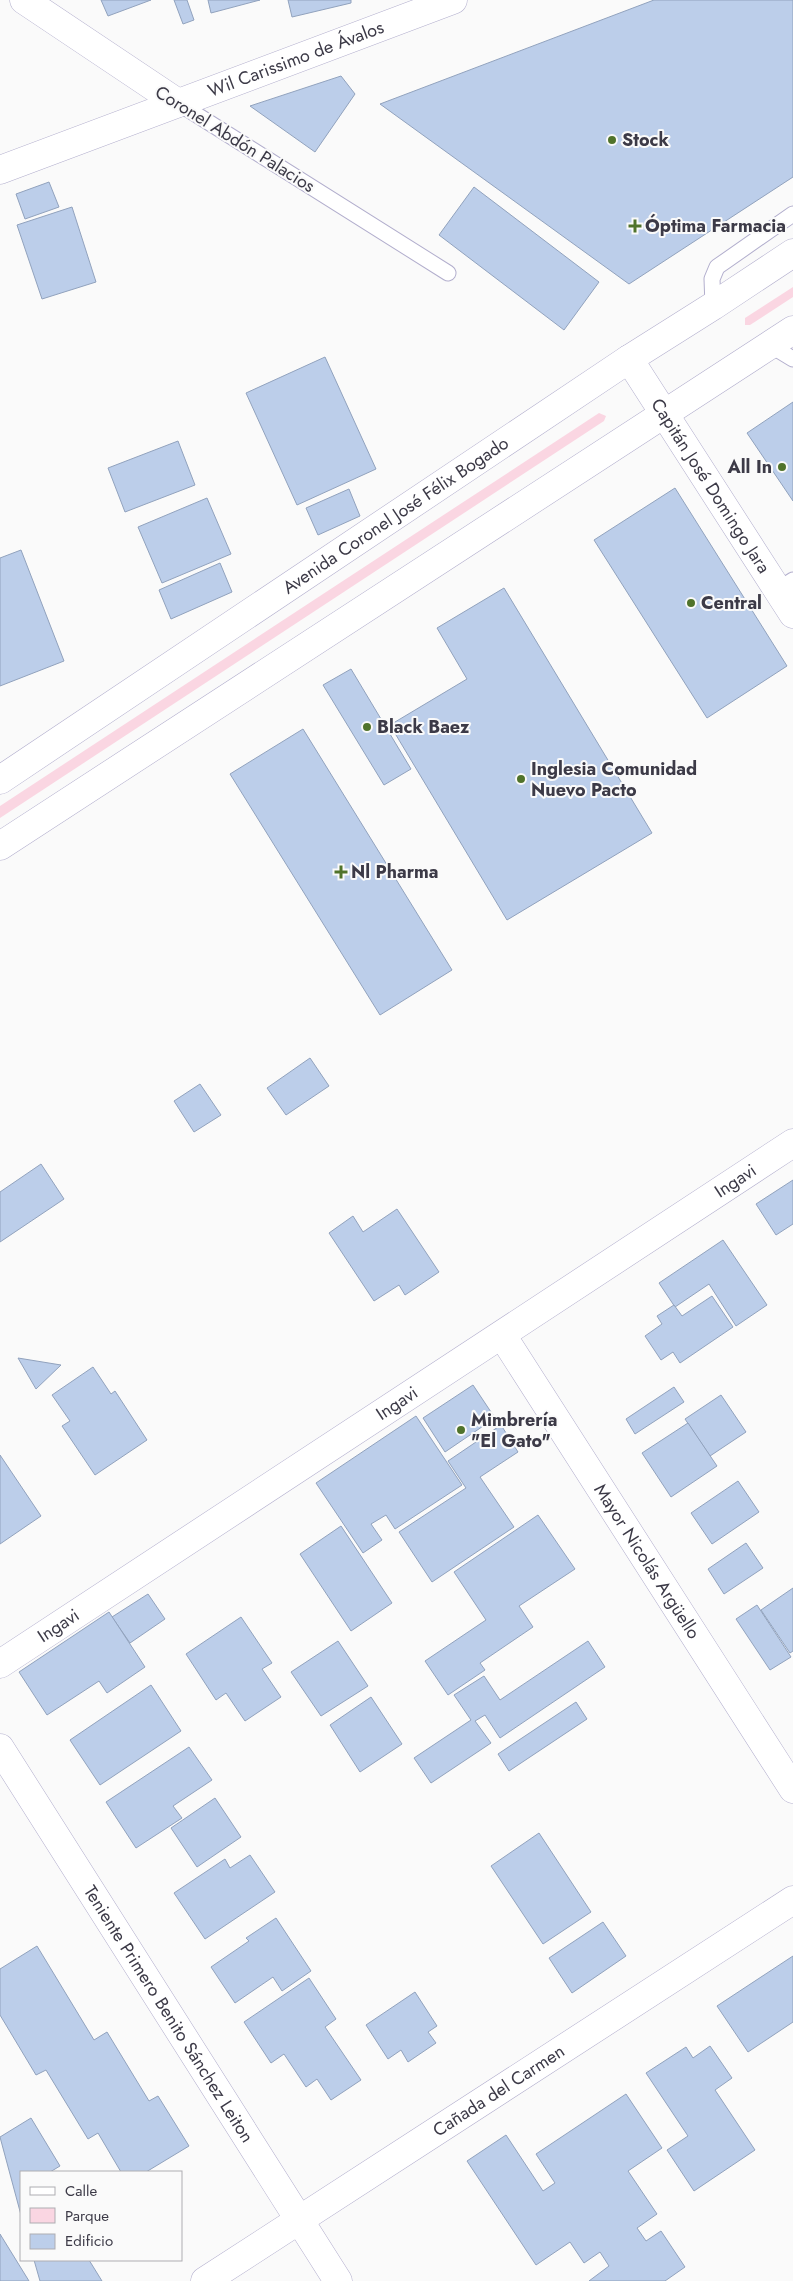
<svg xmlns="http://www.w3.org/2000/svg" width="793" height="2281" font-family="Jost,sans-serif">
  <rect width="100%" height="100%" fill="#fafafa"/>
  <g fill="#fad6e2">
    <polygon points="793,287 793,297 750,325 745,325 745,318"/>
    <polygon points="599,413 606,416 604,421 0,818 0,806"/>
  </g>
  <g fill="#bcceea" stroke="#91a2bd">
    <polygon points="101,0 151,0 108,16"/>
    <polygon points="174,0 187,0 194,20 183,24"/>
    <polygon points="208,0 260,0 211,13"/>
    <polygon points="288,0 351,0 351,3 292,17"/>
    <polygon points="654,0 793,0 793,177 629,284 380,104"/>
    <polygon points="341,76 355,94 315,152 250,106"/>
    <polygon points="49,182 59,207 25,219 16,194"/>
    <polygon points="474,187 599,282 564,330 439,235"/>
    <polygon points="72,207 96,282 42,299 17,225"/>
    <polygon points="325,357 376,469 297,505 246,393"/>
    <polygon points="793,402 793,501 747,433"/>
    <polygon points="178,441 195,485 125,512 108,468"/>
    <polygon points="675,488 787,666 707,718 594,540"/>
    <polygon points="349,489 360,516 318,535 306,508"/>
    <polygon points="207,498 231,554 162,583 138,527"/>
    <polygon points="21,550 64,661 0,686 0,558"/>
    <polygon points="220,563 232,592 171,619 159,590"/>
    <polygon points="504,588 652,833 507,920 390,725 467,679 437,628"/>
    <polygon points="351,669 411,769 384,785 323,685"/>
    <polygon points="303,729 452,970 380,1015 230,774"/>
    <polygon points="310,1058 329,1086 286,1115 267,1088"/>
    <polygon points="200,1084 221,1115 194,1132 174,1101"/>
    <polygon points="41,1164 64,1199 0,1242 0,1192"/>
    <polygon points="793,1180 793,1224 776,1235 756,1204"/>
    <polygon points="397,1209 439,1272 405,1295 399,1285 374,1301 329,1233 353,1216 363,1232"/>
    <polygon points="723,1240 767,1305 736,1326 709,1284 675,1307 659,1283"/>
    <polygon points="712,1296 733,1327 680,1363 673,1352 661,1360 645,1336 662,1324 657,1316 674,1305 682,1316"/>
    <polygon points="18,1358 61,1365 36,1389"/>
    <polygon points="93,1367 111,1394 115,1391 147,1440 95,1475 62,1426 70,1421 52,1395"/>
    <polygon points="473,1385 495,1418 445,1452 423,1418"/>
    <polygon points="674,1387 684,1402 635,1434 626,1419"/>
    <polygon points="721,1395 746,1432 710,1456 685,1419"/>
    <polygon points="416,1416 462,1485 395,1529 386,1515 371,1524 382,1540 363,1553 316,1483"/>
    <polygon points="688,1423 717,1466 671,1497 642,1453"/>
    <polygon points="501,1425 518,1452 480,1477 514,1527 432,1582 399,1532 466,1488 448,1461"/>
    <polygon points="0,1455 41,1516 0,1544"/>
    <polygon points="738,1481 759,1512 712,1544 691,1513"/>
    <polygon points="538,1515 575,1569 519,1606 533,1627 480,1663 485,1670 448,1695 425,1661 486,1620 454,1572"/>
    <polygon points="341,1526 392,1603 351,1631 300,1554"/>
    <polygon points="746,1543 763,1568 724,1594 708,1569"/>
    <polygon points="793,1588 793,1651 790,1653 761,1610"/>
    <polygon points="148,1594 165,1619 130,1643 112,1617"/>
    <polygon points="757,1605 791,1657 770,1670 736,1619"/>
    <polygon points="109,1612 145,1667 107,1693 99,1681 47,1715 19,1672"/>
    <polygon points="241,1617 272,1663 262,1669 281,1697 245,1721 226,1693 216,1700 186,1654"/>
    <polygon points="338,1641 368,1686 321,1716 291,1672"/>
    <polygon points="588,1641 605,1667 500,1738 485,1715 475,1721 491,1743 431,1783 414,1758 471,1720 454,1695 484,1676 500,1700"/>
    <polygon points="151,1685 181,1731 100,1785 70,1740"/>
    <polygon points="371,1697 402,1744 360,1772 330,1725"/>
    <polygon points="576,1702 587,1719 509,1771 498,1754"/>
    <polygon points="189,1747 212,1780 173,1806 182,1818 136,1848 106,1802"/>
    <polygon points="215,1798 241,1837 197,1867 171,1828"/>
    <polygon points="539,1833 591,1912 543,1944 491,1866"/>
    <polygon points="250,1855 275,1892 205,1939 174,1893 225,1859 230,1868"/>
    <polygon points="276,1918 311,1971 282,1991 273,1977 235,2003 211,1967 249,1941 246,1938"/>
    <polygon points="603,1922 626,1956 572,1993 549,1958"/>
    <polygon points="37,1946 94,2040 107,2032 149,2101 158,2096 189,2146 146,2172 121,2172 98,2133 88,2139 46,2070 36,2075 0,2015 0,1969"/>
    <polygon points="793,1956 793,2022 748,2052 717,2006"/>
    <polygon points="309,1978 336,2019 325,2027 361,2080 331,2100 317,2079 306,2087 284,2054 271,2063 244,2022"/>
    <polygon points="415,1992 437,2026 428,2032 436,2043 408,2062 401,2050 388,2059 366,2025"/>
    <polygon points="710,2046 732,2078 715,2090 755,2150 694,2191 667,2150 688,2136 646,2073 686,2047 693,2058"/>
    <polygon points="626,2094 662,2148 628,2171 657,2214 637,2228 646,2241 661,2231 685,2267 665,2281 589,2281 609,2266 600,2252 584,2263 570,2242 536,2265 467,2161 506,2135 543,2191 555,2183 536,2154"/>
    <polygon points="31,2118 60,2166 50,2172 21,2172 21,2215 0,2137"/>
    <polygon points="0,2234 29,2281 0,2281"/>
    <polygon points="34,2260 89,2260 102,2281 40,2281"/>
  </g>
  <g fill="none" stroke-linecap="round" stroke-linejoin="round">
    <g stroke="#b2aecd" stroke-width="17">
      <g id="lane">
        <polyline points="178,103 448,273"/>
        <polyline points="713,306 712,279 717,267 793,214"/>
        <polyline points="770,345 793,359"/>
        <polyline points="777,590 793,580"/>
      </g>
    </g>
    <g stroke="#b2aecd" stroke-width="29">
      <g id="street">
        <polyline points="24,0 178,103"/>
        <path id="s1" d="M0,170L453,0"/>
        <path id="s2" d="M629,359L793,614"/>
        <path id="s3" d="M502,1335L793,1789"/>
        <path id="s4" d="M0,1664L793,1143"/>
        <path id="s5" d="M0,1748L338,2281"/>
        <path id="s6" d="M205,2281L793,1900"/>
      </g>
    </g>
    <g stroke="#b2aecd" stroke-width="29">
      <g id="primary">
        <path id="s7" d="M0,780L629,359L713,306L793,253"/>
        <polyline points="0,846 793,330"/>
      </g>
    </g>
    <use href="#lane" stroke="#fff" stroke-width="15"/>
    <use href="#street" stroke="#fff" stroke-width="28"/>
    <use href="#primary" stroke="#fff" stroke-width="28"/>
  </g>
  <g fill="#50732b" stroke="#fafafa" stroke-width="2">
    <circle cx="612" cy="140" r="5"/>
    <path d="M632.5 218.5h5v5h5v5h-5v5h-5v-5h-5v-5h5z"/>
    <circle cx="782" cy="467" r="5"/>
    <circle cx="691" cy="603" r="5"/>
    <circle cx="367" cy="727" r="5"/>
    <circle cx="521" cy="779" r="5"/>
    <path d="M338.5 864.5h5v5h5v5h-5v5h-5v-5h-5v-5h5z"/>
    <circle cx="461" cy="1430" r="5"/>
  </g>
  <g text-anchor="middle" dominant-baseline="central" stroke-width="4" stroke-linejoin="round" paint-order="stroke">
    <g font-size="18" fill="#3c3a47" stroke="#fafafa">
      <text stroke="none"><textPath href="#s1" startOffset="316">Wil Carissimo de Ávalos</textPath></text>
      <text transform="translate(235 139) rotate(32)">Coronel Abdón Palacios</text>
      <text stroke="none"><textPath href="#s2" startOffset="151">Capitán José Domingo Jara</textPath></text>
      <text stroke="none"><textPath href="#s7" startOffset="476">Avenida Coronel José Félix Bogado</textPath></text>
      <text stroke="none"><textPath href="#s4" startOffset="880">Ingavi</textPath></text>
      <text stroke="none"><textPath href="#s4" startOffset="475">Ingavi</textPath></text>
      <text stroke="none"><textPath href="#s3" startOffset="269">Mayor Nicolás Argüello</textPath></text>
      <text stroke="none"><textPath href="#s4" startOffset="70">Ingavi</textPath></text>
      <text stroke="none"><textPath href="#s5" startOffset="315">Teniente Primero Benito Sánchez Leiton</textPath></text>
      <text stroke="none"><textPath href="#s6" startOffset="350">Cañada del Carmen</textPath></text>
    </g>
    <g font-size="18" font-weight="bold" fill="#3c3a47" stroke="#fafafa" text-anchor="start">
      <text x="622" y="140">Stock</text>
      <text x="645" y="226">Óptima Farmacia</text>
      <text x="772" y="467" text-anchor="end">All In</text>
      <text x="701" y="603">Central</text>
      <text x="377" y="727">Black Baez</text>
      <text x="531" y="769">Inglesia Comunidad<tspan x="531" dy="21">Nuevo Pacto</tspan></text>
      <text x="351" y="872">Nl Pharma</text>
      <text x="471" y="1420">Mimbrería<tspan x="471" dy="21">"El Gato"</tspan></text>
    </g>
  </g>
  <rect x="20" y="2171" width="162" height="90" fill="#fafafa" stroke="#aeadb2"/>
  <rect x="30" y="2187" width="25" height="8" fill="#ffffff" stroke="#aeadb2"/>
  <text x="65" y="2196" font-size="15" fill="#3c3a47">Calle</text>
  <rect x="30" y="2208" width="25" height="15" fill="#fad6e2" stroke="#aeadb2"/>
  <text x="65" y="2221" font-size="15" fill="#3c3a47">Parque</text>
  <rect x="30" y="2234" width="25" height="15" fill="#bcceea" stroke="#aeadb2"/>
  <text x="65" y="2246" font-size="15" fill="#3c3a47">Edificio</text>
</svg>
